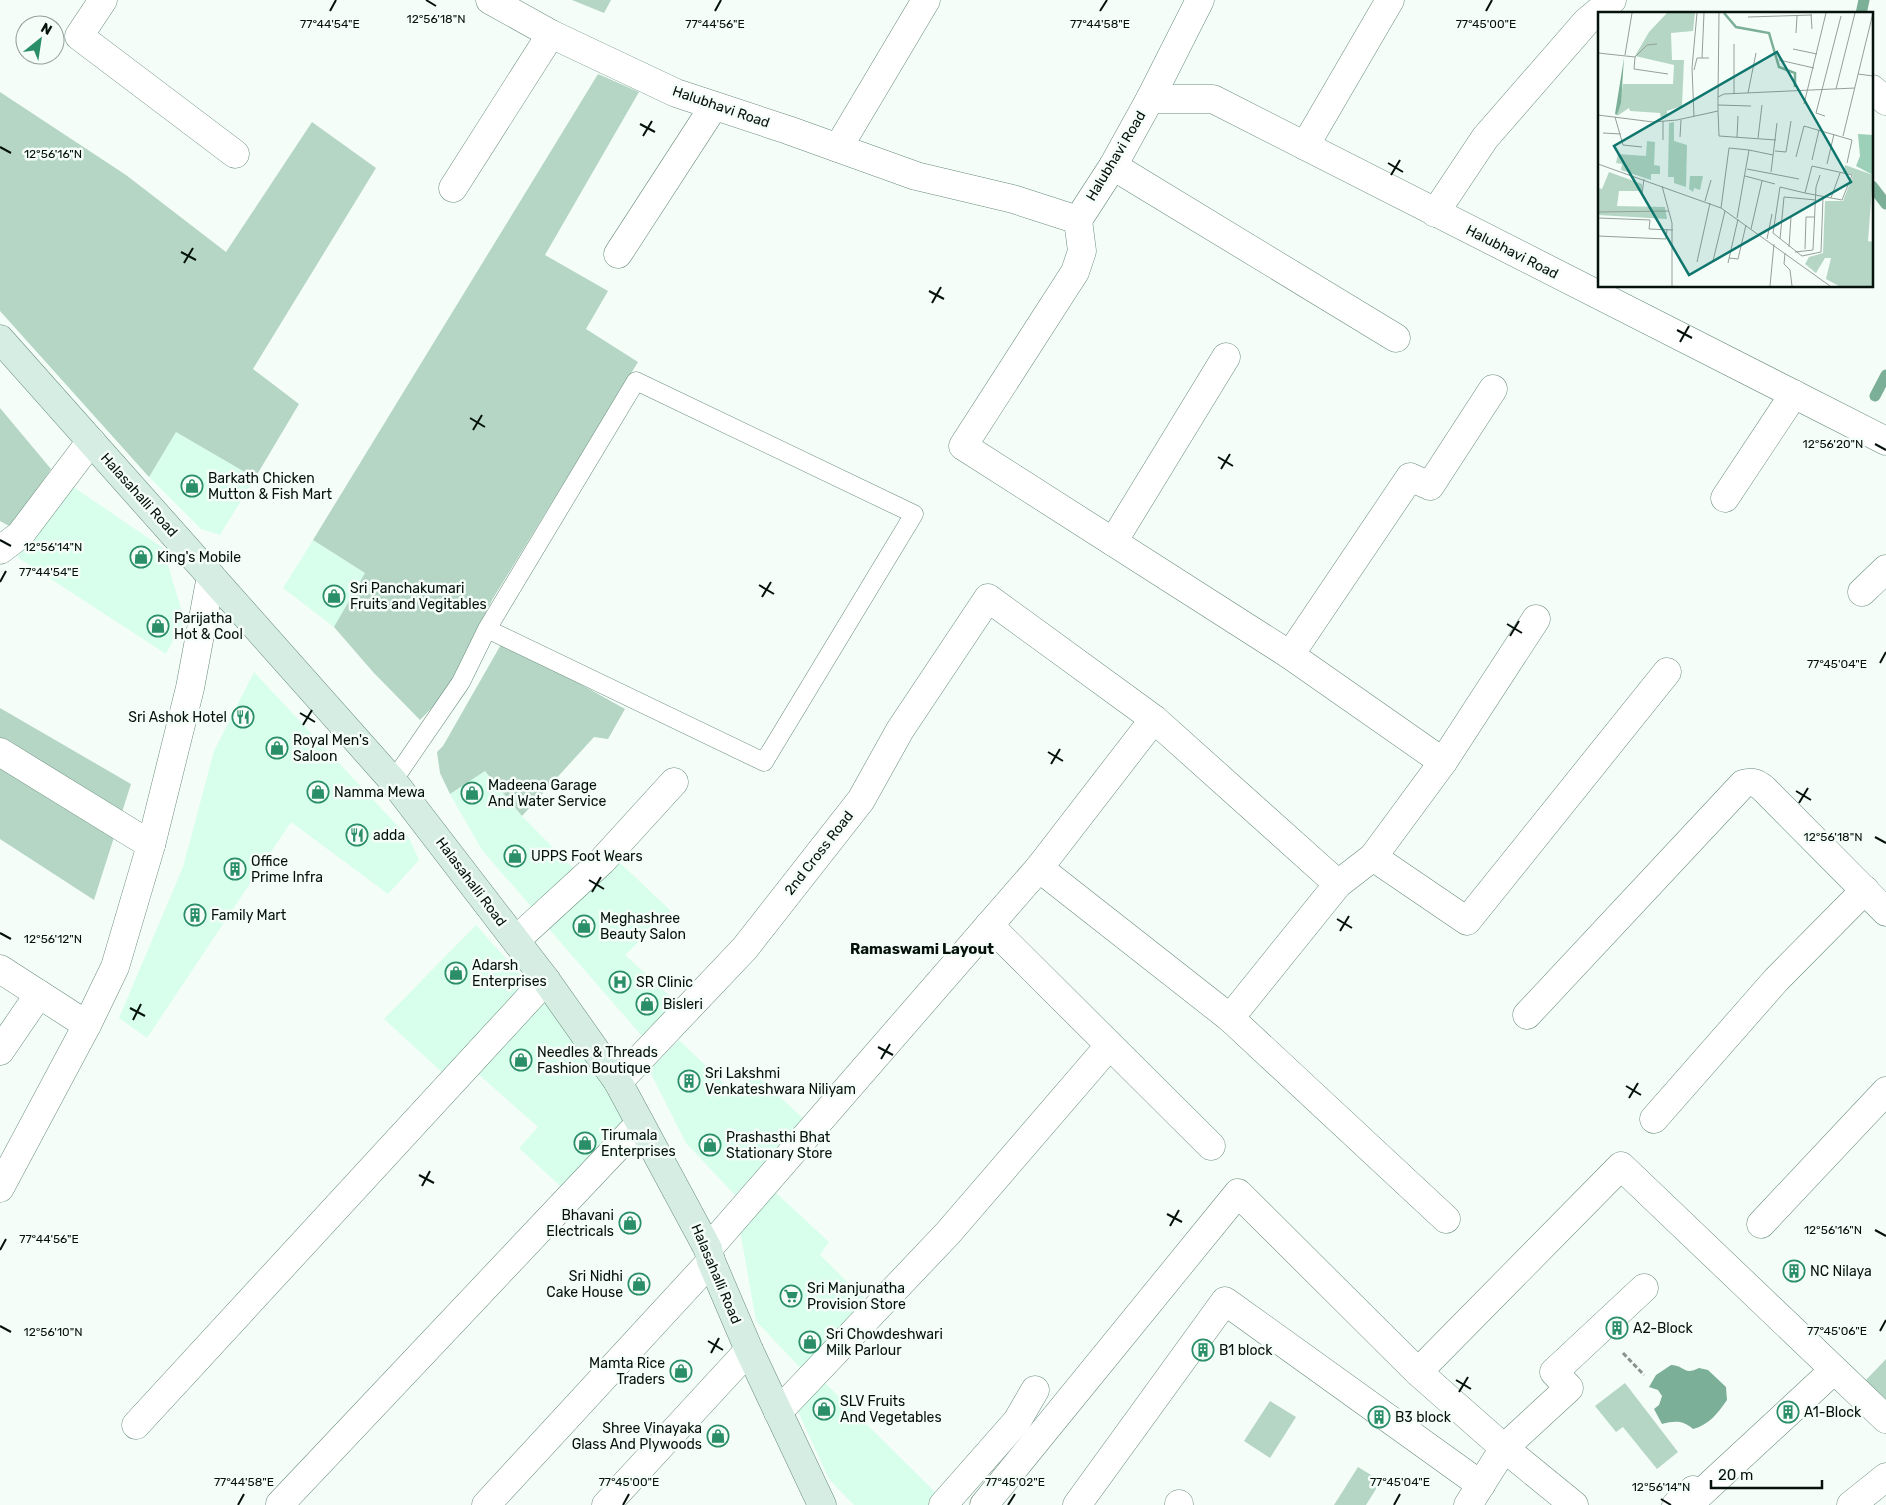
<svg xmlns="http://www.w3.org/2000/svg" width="1886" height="1505" font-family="Rubik,sans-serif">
  <rect width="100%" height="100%" fill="#f5fdf9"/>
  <g fill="#d8feec">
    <polygon points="176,432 255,478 220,535 201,529 149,477"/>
    <polygon points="72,486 163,548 184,619 166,654 17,557"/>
    <polygon points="313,540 365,573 334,627 283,588"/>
    <polygon points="254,672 409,838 419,860 388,894 291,822 147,1038 119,1018 183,867 214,751"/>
    <polygon points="485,771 522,816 577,872 533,909 482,850 450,794"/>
    <polygon points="618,861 671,911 625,955 681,1006 648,1043 549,929"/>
    <polygon points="476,925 531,987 446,1076 384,1019"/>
    <polygon points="543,999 635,1123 569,1194 519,1148 538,1127 476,1072"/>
    <polygon points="679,1040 734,1093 754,1073 805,1120 735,1195 686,1143 649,1070"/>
    <polygon points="774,1191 829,1242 820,1255 871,1305 806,1374 756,1321 740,1230"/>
    <polygon points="822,1380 948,1505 854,1505 829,1479 796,1407"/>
  </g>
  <g fill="#b5d6c5">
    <polygon points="572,0 611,0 604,13"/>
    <polygon points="598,74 639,92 545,255 608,291 586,329 638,362 492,600 447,692 420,720 373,672 334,627 365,573 313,540"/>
    <polygon points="0,92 126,175 226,252 312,122 376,168 253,369 299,404 255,478 176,432 149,477 0,311"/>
    <polygon points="0,408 51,469 11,527 0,521"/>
    <polygon points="503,641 625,709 608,739 594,737 522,816 485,771 450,794 440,773 437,752 443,746"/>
    <polygon points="0,708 131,784 94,900 0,839"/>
    <polygon points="1886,1359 1886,1399 1866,1380"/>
    <polygon points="1625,1383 1678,1452 1657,1469 1623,1427 1616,1432 1595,1406"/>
    <polygon points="1270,1401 1296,1417 1270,1458 1244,1441"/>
    <polygon points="1358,1467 1381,1481 1366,1505 1334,1505"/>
  </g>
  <path fill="#7caf97" d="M1671,1365C1684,1365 1684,1376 1699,1368L1708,1370L1726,1387L1727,1400C1718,1413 1709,1425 1693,1429C1682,1420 1675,1421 1662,1424L1654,1409L1659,1405L1662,1396L1658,1390L1649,1387L1656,1375Z"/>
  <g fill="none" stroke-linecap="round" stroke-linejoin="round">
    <g stroke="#7caf97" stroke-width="11">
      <polyline points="1861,14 1864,0"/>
      <polyline points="1872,186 1886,204"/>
      <polyline points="1875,396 1886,375"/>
    </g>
    <g stroke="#688c7b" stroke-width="19">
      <polyline id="service" points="393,781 461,682 487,629 636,381 914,514 764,762 487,629"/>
    </g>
    <g stroke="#688c7b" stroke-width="29">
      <g id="minor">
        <polyline points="103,0 79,36 235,154"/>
        <polyline points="490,0 551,34 676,93 788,130 916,176 1013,199 1078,220 1113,166 1150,99 1213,99 1886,441"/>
        <polyline points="1872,89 1886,101"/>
        <polyline points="1150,99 1200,0"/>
        <polyline points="1305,146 1390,0"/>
        <polyline points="838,148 926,0"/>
        <polyline points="1113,166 1396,338"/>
        <polyline points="453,188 551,34"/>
        <polyline points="1435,213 1485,138 1586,22 1612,0"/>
        <polyline points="1078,220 1082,251 1075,272 963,446 1290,655 1443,762"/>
        <polyline points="618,254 714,106"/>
        <polyline points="1725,498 1794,394"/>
        <polyline points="1113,542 1226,357"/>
        <polyline points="0,550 20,535 91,441"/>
        <polyline points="1862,592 1886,569"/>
        <polyline points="1290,655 1410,477 1430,486 1493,389"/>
        <polyline points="0,752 151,845"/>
        <polyline points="1373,857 1467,921 1667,672"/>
        <polyline points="1039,868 1230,1018 1446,1219"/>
        <polyline points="989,925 1211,1146"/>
        <polyline points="516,940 602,861 674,782"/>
        <polyline points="0,969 87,1025"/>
        <path d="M1527,1015L1743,784C1753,781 1757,783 1764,789L1886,912"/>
        <polyline points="1230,1018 1338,884 1373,857 1443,762 1536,619"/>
        <polyline points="0,1051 39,994"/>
        <polyline points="618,1082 745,948 861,800 900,730 988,598 1154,719"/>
        <polyline points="1654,1119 1776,980 1865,890"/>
        <polyline points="0,1188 87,1025 115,967 151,845 190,688 211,576"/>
        <polyline points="1761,1224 1886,1091"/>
        <polyline points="708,1249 1039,868 1154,719 1338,884"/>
        <polyline points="1418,1372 1621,1166 1886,1419"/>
        <polyline points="778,1412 948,1233 1109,1046"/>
        <polyline points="136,1425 546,980"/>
        <polyline points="280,1504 640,1123"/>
        <polyline points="486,1505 711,1261"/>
        <polyline points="606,1505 749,1350"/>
        <polyline points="943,1505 1017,1421 1035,1390"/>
        <polyline points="984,1505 1238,1193 1418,1372 1504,1448 1574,1505"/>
        <polyline points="1077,1505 1225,1301 1481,1485"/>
        <polyline points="1179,1505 1179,1504"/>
        <polyline points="1468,1505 1504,1448 1569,1388 1554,1372 1644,1288"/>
        <polyline points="1676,1505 1693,1490 1698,1496 1834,1370"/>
        <polyline points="1851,1505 1886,1477"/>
      </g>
    </g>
    <g stroke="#688c7b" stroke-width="29">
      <polyline id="secondary" points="0,339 393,781 546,980 618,1082 708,1249 711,1261 749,1350 822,1505"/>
    </g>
    <polyline stroke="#89938e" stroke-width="3" stroke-dasharray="5 2.5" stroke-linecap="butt" points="1623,1353 1644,1375"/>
    <use href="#service" stroke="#fff" stroke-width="18"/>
    <use href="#minor" stroke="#fff" stroke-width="28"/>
    <use href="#secondary" stroke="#d6ede3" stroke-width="28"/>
  </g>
  <path fill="none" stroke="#05120c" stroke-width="2" d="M426,0L436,6M330,11L336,0M715,11L721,0M1100,11L1107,0M1486,11L1492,0M640,124L655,132M643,136L652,121M0,147L11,153M1388,163L1403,172M1391,175L1400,160M181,252L196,260M184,263L193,248M929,291L944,299M932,303L941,287M1677,330L1692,338M1680,342L1689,326M470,418L485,427M473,430L482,415M1875,444L1886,450M1218,457L1233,466M1221,469L1230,454M0,540L11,546M0,582L6,571M759,585L774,594M762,597L771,582M1507,624L1522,633M1510,636L1519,621M1880,663L1886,652M300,713L315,722M303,725L312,710M1048,752L1063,761M1051,764L1060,749M1796,791L1811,800M1799,803L1808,788M1875,837L1886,843M589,880L604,889M592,892L601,877M1337,919L1352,928M1340,931L1349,916M0,933L11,939M130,1008L145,1016M133,1020L141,1004M878,1047L893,1055M881,1059L890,1044M1626,1086L1641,1095M1629,1098L1638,1083M419,1175L434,1183M422,1186L430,1171M1167,1214L1182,1222M1170,1226L1179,1210M1875,1230L1886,1236M0,1250L6,1239M0,1326L11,1332M1880,1331L1886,1320M708,1341L723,1350M711,1353L719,1338M1456,1380L1471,1389M1459,1392L1468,1377M1661,1499L1671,1505M238,1505L244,1494M623,1505L629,1494M1008,1505L1015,1494M1394,1505L1400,1494"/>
  <defs>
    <g id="shop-ring" transform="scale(1.125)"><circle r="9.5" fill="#f5fdf9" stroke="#2a8e69" stroke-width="1.5"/><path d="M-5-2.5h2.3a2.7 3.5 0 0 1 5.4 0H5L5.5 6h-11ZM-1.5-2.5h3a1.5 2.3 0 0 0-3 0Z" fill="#2a8e69"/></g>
    <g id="restaurant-ring" transform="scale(1.125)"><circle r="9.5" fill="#f5fdf9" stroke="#2a8e69" stroke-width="1.5"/><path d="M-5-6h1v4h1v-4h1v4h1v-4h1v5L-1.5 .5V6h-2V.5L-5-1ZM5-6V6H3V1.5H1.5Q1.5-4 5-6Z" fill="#2a8e69"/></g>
    <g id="building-ring" transform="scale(1.125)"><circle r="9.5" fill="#f5fdf9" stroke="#2a8e69" stroke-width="1.5"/><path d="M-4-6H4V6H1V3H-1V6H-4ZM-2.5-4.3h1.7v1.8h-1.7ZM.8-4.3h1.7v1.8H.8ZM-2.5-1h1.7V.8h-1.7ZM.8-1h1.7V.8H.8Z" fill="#2a8e69"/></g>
    <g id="hospital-ring" transform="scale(1.125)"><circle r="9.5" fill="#f5fdf9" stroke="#2a8e69" stroke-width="1.5"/><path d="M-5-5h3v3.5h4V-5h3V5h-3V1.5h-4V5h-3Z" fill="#2a8e69"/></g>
    <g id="supermarket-ring" transform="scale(1.125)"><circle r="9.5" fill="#f5fdf9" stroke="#2a8e69" stroke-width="1.5"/><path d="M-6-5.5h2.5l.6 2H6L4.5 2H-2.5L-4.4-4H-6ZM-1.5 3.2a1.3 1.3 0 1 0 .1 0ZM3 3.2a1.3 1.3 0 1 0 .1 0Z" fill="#2a8e69"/></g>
  </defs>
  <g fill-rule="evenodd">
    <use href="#shop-ring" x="192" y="486"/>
    <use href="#shop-ring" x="141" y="557"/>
    <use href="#shop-ring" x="334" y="596"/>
    <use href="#shop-ring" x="158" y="626"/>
    <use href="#restaurant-ring" x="243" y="717"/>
    <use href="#shop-ring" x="277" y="748"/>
    <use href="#shop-ring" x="318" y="792"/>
    <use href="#shop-ring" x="472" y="793"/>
    <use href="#restaurant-ring" x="357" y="835"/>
    <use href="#shop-ring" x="515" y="856"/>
    <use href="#building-ring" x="235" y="869"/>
    <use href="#building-ring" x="195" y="915"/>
    <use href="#shop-ring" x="584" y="926"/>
    <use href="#shop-ring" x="456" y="973"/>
    <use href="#hospital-ring" x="620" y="982"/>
    <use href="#shop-ring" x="647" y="1004"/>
    <use href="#shop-ring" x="521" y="1060"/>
    <use href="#building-ring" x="689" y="1081"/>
    <use href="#shop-ring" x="585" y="1143"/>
    <use href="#shop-ring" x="710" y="1145"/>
    <use href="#shop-ring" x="630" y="1223"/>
    <use href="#building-ring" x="1794" y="1271"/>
    <use href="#shop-ring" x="639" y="1284"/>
    <use href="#supermarket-ring" x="791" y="1296"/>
    <use href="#building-ring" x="1617" y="1328"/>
    <use href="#shop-ring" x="810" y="1342"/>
    <use href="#building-ring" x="1203" y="1350"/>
    <use href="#shop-ring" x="681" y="1371"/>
    <use href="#shop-ring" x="824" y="1409"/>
    <use href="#building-ring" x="1788" y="1412"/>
    <use href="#building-ring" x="1379" y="1417"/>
    <use href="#shop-ring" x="718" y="1436"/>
  </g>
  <g text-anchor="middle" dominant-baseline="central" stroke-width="5" stroke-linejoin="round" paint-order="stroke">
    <g font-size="14" fill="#05120c" stroke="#f5fdf9">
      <text transform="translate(721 107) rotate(19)">Halubhavi Road</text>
      <text transform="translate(1116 156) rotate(-59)">Halubhavi Road</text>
      <text transform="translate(1512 252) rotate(27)">Halubhavi Road</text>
      <text transform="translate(139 495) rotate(48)">Halasahalli Road</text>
      <text transform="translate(819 853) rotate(-52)">2nd Cross Road</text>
      <text transform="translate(471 882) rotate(53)">Halasahalli Road</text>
      <text transform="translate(716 1274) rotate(67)">Halasahalli Road</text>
    </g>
    <g font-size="14" fill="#05120c" stroke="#f5fdf9" text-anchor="start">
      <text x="208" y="478">Barkath Chicken<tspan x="208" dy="16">Mutton &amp; Fish Mart</tspan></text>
      <text x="157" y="557">King's Mobile</text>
      <text x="350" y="588">Sri Panchakumari<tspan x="350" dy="16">Fruits and Vegitables</tspan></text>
      <text x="174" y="618">Parijatha<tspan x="174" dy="16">Hot &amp; Cool</tspan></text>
      <text x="227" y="717" text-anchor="end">Sri Ashok Hotel</text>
      <text x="293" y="740">Royal Men's<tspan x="293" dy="16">Saloon</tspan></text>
      <text x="488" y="785">Madeena Garage<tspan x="488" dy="16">And Water Service</tspan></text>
      <text x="334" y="792">Namma Mewa</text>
      <text x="373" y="835">adda</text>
      <text x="531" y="856">UPPS Foot Wears</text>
      <text x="251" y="861">Office<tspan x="251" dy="16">Prime Infra</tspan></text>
      <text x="211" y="915">Family Mart</text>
      <text x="600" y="918">Meghashree<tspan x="600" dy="16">Beauty Salon</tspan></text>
      <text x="472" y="965">Adarsh<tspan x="472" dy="16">Enterprises</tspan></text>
      <text x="636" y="982">SR Clinic</text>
      <text x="663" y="1004">Bisleri</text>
      <text x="537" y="1052">Needles &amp; Threads<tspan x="537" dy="16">Fashion Boutique</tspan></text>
      <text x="705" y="1073">Sri Lakshmi<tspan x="705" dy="16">Venkateshwara Niliyam</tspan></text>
      <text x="601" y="1135">Tirumala<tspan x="601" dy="16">Enterprises</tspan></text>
      <text x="726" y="1137">Prashasthi Bhat<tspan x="726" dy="16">Stationary Store</tspan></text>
      <text x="614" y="1215" text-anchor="end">Bhavani<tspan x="614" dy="16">Electricals</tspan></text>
      <text x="1810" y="1271">NC Nilaya</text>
      <text x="623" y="1276" text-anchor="end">Sri Nidhi<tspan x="623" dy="16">Cake House</tspan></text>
      <text x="807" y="1288">Sri Manjunatha<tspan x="807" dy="16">Provision Store</tspan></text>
      <text x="1633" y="1328">A2-Block</text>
      <text x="826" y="1334">Sri Chowdeshwari<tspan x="826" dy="16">Milk Parlour</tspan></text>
      <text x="1219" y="1350">B1 block</text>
      <text x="665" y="1363" text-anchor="end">Mamta Rice<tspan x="665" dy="16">Traders</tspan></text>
      <text x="840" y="1401">SLV Fruits<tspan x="840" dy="16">And Vegetables</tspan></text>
      <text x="1804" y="1412">A1-Block</text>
      <text x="1395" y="1417">B3 block</text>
      <text x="702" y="1428" text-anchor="end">Shree Vinayaka<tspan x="702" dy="16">Glass And Plywoods</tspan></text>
    </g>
    <g font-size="15" font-weight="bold" fill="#05120c" stroke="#f5fdf9">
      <text x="922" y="949">Ramaswami Layout</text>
    </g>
  </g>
  <g transform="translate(1598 12)">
    <rect width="275" height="275" fill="#f5fdf9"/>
    <path d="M69,1H97L95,19L73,21L74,48H86L84,94L69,99V105L63,106L62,101L32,99L31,96L19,104L25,72H75L76,53L37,44L51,20ZM76,110V129L89,133L88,175L76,171V165H70L71,111ZM49,129L57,130L56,153L62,154V162H53V168L23,158L24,152L18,151L20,142L48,144ZM247,153L275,163L270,229L275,230V274H241L228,267L233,246H227L218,261L207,252L211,245L225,241L227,189H245L255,163L245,160ZM11,160L44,172V179H21L19,194L67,195L69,207L0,203V176L4,177ZM92,164H105L102,178L96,176L95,180L91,177Z" fill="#b5d6c5"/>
    <path d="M260,122L275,123V163L258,154L262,144Z" fill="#9cd0b8"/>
    <path d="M26,46L23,91L19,103L17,102Z" fill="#7caf97"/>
    <path fill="none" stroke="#7caf97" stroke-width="2.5" d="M126,1L138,15L171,21L181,55L197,61V75"/>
    <path fill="none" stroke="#959f9a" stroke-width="1" d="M213,2L214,17M150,5L214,3M198,21L199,4M195,37L219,42M0,41L37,45L36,57L70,62M27,43L34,1M37,45L49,33L59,32M104,46L106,1M181,48L216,56M96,58L99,46H111M260,62L275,64M238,77L257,1M150,81L158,41M136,82V32M120,85L121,1M206,92L228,1M120,93L153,94M120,99L121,124L178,128M0,103L55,110L79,108L120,99V85L126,82L257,76M227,104L218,101L243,4M17,105L25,133L44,135M96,105L94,56L99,1M5,121L23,122M245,124L275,1M82,125L83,108M139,125L140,104M160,126L164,93M65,128V109M177,139L188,140L193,109M198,145L206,114L254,128L249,151M214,148L221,118M0,152L123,196L232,274M229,152L236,122M149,157L201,167M173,160L179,111M147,164L177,172M64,174L74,211V274M207,181L214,154L254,163L244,188L207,181L182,175L175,221L204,244L223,240L225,185M44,182L46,167M233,186L242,161M107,189L113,168M123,196L131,136L151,138M0,200L71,199M0,206L52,208L51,217L75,218M139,206L151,138L175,143M153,217L164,169M0,224L68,227L69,217M169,227L174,202M182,227L186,185L218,188M191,235L193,205M207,237L208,205H217M197,240L215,238L218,175L222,163M187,241L186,252L192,258L194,274M131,246L140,247L148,213M115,249L127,199M99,250L112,191M130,251L140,207M172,274L176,232"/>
    <path fill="#0f766e" fill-opacity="0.15" stroke="#0f766e" stroke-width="2.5" d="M179,40L253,170L91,263L16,134Z"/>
    <rect width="275" height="275" fill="none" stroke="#05120c" stroke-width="2.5"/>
  </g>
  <g font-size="12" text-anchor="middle" fill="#05120c" stroke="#f5fdf9" stroke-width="5" stroke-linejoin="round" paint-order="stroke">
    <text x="436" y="23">12°56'18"N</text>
    <text x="715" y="28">77°44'56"E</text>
    <text x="330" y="28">77°44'54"E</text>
    <text x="1100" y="28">77°44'58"E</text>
    <text x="1486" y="28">77°45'00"E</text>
    <text x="53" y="158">12°56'16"N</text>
    <text x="1833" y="448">12°56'20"N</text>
    <text x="53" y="551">12°56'14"N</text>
    <text x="49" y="576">77°44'54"E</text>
    <text x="1837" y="668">77°45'04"E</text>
    <text x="1833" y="841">12°56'18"N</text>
    <text x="53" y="943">12°56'12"N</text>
    <text x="1833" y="1234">12°56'16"N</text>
    <text x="49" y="1243">77°44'56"E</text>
    <text x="1837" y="1335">77°45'06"E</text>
    <text x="53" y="1336">12°56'10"N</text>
    <text x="244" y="1486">77°44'58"E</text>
    <text x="629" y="1486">77°45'00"E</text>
    <text x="1015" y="1486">77°45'02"E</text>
    <text x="1400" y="1486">77°45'04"E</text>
    <text x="1661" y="1491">12°56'14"N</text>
  </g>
  <g transform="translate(40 40) rotate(30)"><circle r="24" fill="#f5fdf9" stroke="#959f9a"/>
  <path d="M0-4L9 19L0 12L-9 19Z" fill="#2a8e69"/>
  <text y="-8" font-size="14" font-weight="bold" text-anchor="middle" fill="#05120c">N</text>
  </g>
  <path d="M1711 1480v8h111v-8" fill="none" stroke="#05120c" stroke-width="2.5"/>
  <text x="1718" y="1480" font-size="15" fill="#05120c" stroke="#f5fdf9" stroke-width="4" paint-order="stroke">20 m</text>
</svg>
